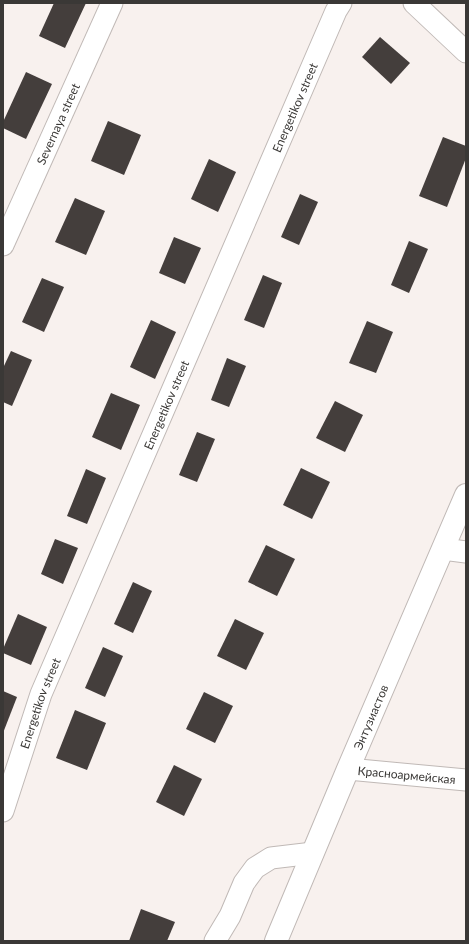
<svg xmlns="http://www.w3.org/2000/svg" width="469" height="944" font-family="Lato,sans-serif">
  <rect width="100%" height="100%" fill="#f8f1ee"/>
  <g fill="#443e3c">
    <polygon points="54,3 86,3 65,48 39,36"/>
    <polygon points="380,37 410,63 391,84 362,57"/>
    <polygon points="26,72 52,84 26,139 3,128 3,122"/>
    <polygon points="108,121 141,135 124,175 91,161"/>
    <polygon points="443,137 466,146 466,158 447,207 419,196"/>
    <polygon points="209,159 236,172 218,212 191,199"/>
    <polygon points="300,194 318,202 299,245 281,237"/>
    <polygon points="75,198 105,211 86,255 55,242"/>
    <polygon points="174,237 201,248 185,284 159,273"/>
    <polygon points="409,241 428,249 409,293 391,285"/>
    <polygon points="263,275 282,283 264,328 244,320"/>
    <polygon points="42,278 64,287 44,332 22,322"/>
    <polygon points="151,320 176,332 155,379 130,367"/>
    <polygon points="367,321 393,332 376,373 349,363"/>
    <polygon points="11,351 32,360 12,406 3,402 3,368"/>
    <polygon points="227,358 246,366 229,407 211,400"/>
    <polygon points="111,393 140,405 121,450 92,437"/>
    <polygon points="335,401 363,415 345,452 316,438"/>
    <polygon points="197,432 215,439 197,482 179,475"/>
    <polygon points="301,468 330,482 312,519 283,505"/>
    <polygon points="86,469 106,478 87,524 67,516"/>
    <polygon points="55,539 78,548 63,584 41,574"/>
    <polygon points="266,545 295,559 277,596 248,582"/>
    <polygon points="133,582 152,591 133,633 114,624"/>
    <polygon points="18,614 47,627 31,665 3,653 3,649"/>
    <polygon points="235,619 264,633 246,670 217,656"/>
    <polygon points="103,647 123,656 105,697 85,688"/>
    <polygon points="3,691 17,697 3,733"/>
    <polygon points="204,692 233,706 215,743 186,729"/>
    <polygon points="75,710 106,723 87,770 56,758"/>
    <polygon points="174,765 202,779 184,816 156,802"/>
    <polygon points="141,909 175,922 167,941 129,941"/>
  </g>
  <g fill="none" stroke-linecap="round" stroke-linejoin="round">
    <g stroke="#c0b9b6" stroke-width="23">
      <g id="minor">
        <polyline points="414,3 466,52"/>
        <path id="s1" d="M3,245L112,3"/>
        <polyline points="443,549 466,552"/>
        <path id="s2" d="M348,769L466,780"/>
        <path id="s3" d="M3,811L41,694L336,11L341,3"/>
        <polyline points="215,941 230,916 244,883 255,868 271,858 313,853"/>
      </g>
    </g>
    <g stroke="#c0b9b6" stroke-width="24">
      <g id="major">
        <path id="s4" d="M276,941L348,769L466,495"/>
      </g>
    </g>
    <use href="#minor" stroke="#fff" stroke-width="21"/>
    <use href="#major" stroke="#fff" stroke-width="22"/>
  </g>
  <g text-anchor="middle" dominant-baseline="central" stroke-width="4" stroke-linejoin="round" paint-order="stroke">
    <g font-size="12" fill="#3a3836" stroke="#fff">
      <text stroke="none"><textPath href="#s3" startOffset="762">Energetikov street</textPath></text>
      <text stroke="none"><textPath href="#s1" startOffset="133">Severnaya street</textPath></text>
      <text stroke="none"><textPath href="#s3" startOffset="438">Energetikov street</textPath></text>
      <text stroke="none"><textPath href="#s3" startOffset="114">Energetikov street</textPath></text>
      <text stroke="none"><textPath href="#s4" startOffset="243">Энтузиастов</textPath></text>
      <text stroke="none"><textPath href="#s2" startOffset="59">Красноармейская</textPath></text>
    </g>
  </g>
  <rect width="469" height="944" fill="none" stroke="#3a3836" stroke-width="8"/>
</svg>
